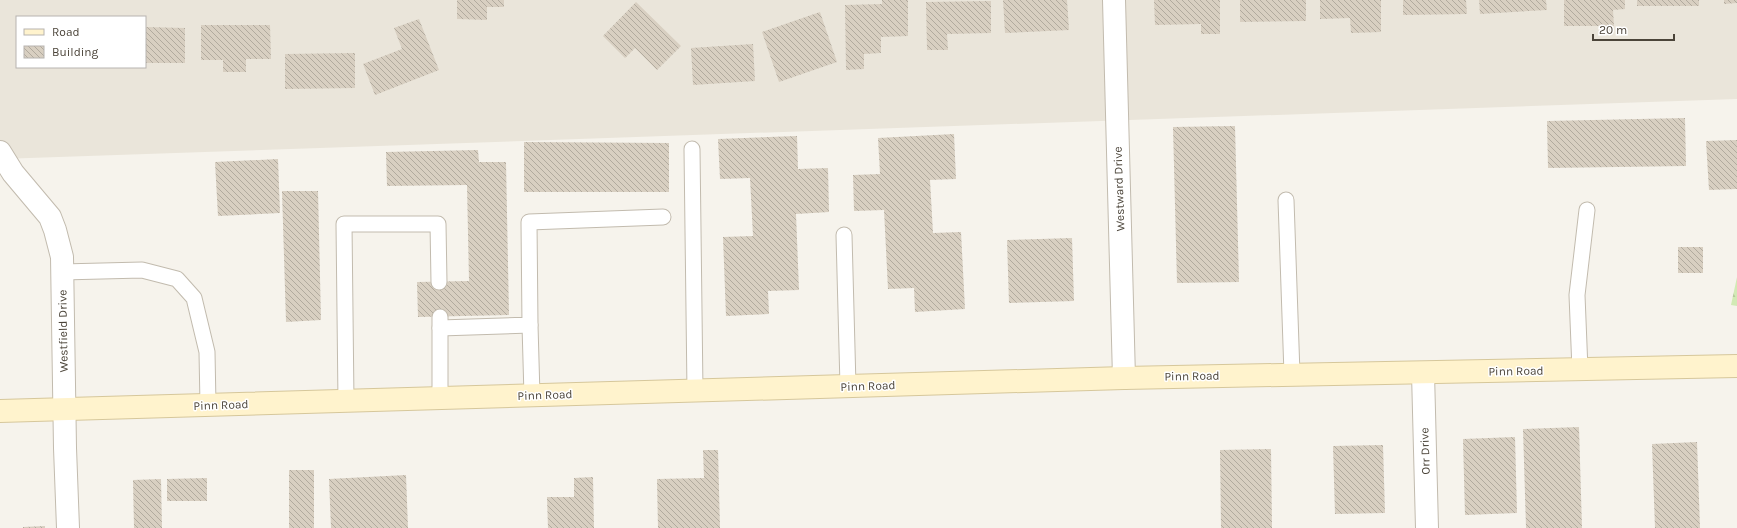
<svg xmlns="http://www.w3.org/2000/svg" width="1737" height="528" font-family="Karla,sans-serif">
  <defs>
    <pattern id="forest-firs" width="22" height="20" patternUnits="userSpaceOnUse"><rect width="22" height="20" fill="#d2eab5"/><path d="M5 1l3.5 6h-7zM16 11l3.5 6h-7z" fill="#b6ca9c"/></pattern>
    <pattern id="building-back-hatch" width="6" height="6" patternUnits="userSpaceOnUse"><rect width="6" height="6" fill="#d8cfc1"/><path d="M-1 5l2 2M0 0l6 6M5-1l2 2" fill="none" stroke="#b1aa9e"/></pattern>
  </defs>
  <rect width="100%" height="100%" fill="#f6f3ec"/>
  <path fill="#eae5da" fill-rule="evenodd" d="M0,0H1737V99L0,159ZM17,17H145V67H17Z"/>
  <polygon fill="url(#forest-firs)" points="1737,277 1737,306 1731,305"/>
  <g fill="url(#building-back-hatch)">
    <polygon points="457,0 504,0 504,7 487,7 487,20 457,19"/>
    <polygon points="882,0 908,0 908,36 881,37 881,53 864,54 864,69 846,70 845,5 882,4"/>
    <polygon points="1003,0 1067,0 1069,30 1005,33"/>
    <polygon points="1154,0 1220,0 1220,34 1201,34 1201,24 1155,25"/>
    <polygon points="1240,0 1306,0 1306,21 1240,22"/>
    <polygon points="1320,0 1381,0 1381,32 1351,33 1350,18 1320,19"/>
    <polygon points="1403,0 1466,0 1467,14 1403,15"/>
    <polygon points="1479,0 1546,0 1547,10 1480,14"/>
    <polygon points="1564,0 1625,0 1625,9 1613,10 1614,26 1564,26"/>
    <rect x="1637" y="0" width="62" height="6"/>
    <polygon points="1724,0 1737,0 1737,3 1724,4"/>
    <polygon points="991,1 991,33 947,34 948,50 927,50 926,2"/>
    <polygon points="636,2 681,46 657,70 635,48 625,58 603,36"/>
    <polygon points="820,12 837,62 779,82 762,32"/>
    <polygon points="419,19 439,70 375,95 363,64 402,49 394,28"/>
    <polygon points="201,25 270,25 271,59 246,59 246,72 223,72 223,60 201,60"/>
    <polygon points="145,27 185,28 185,63 145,63"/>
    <polygon points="753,44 755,81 693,85 691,48"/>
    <polygon points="355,53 355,88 285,89 285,54"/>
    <polygon points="1685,118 1686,166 1548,168 1547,121"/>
    <polygon points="1235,126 1239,282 1177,283 1173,127"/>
    <polygon points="954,134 956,179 930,180 933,233 961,232 965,309 915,312 914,288 888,289 884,210 854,211 853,175 880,174 878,138"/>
    <polygon points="797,136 798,169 828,168 829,212 796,214 799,290 768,291 769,314 726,316 723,237 753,236 750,178 720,179 718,139"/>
    <polygon points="1737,140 1737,189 1709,190 1706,141"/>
    <polygon points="524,142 669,143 669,192 524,192"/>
    <polygon points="478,150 479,162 506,162 509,315 418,317 417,282 469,281 467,185 387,186 386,152"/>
    <polygon points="278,159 280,213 218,216 215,162"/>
    <polygon points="282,191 318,191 321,320 286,322"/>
    <polygon points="1072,238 1074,301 1009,303 1007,240"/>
    <rect x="1678" y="247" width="25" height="26"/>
    <polygon points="1579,427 1582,528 1526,528 1523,429"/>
    <polygon points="1515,437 1517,513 1465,515 1463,439"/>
    <polygon points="1697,442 1700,528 1655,528 1652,444"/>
    <polygon points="1383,445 1385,513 1335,514 1333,446"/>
    <polygon points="1271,449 1272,528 1221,528 1220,450"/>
    <polygon points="703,450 718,450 720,528 658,528 657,479 704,478"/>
    <rect x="289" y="470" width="25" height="58"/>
    <polygon points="406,475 408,528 331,528 329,479"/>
    <polygon points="593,477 594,528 548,528 547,497 574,497 574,478"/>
    <polygon points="207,478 207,501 167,501 167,479"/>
    <polygon points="161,479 162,528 134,528 133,480"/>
    <polygon points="45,526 45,528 23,528 23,527"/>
  </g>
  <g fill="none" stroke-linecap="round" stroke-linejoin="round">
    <g stroke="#c2bbae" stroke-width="17">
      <g id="lane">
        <polyline points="692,149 695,391"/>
        <polyline points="1286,200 1292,374"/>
        <polyline points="844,235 848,386"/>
        <polyline points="62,272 142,270 177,279 194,298 207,352 208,405"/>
        <polyline points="440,317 440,398"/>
        <polyline points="530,325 532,396"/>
        <polyline points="440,328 530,325 529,222 663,217"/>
        <polyline points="1580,370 1577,295 1587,210"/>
        <polyline points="346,401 344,224 438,224 439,282"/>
      </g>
    </g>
    <g stroke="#c2bbae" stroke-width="24">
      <g id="street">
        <polyline points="1114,0 1124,378"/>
        <polyline points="0,152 13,173 50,217 55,230 62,257 65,448 68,528"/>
        <polyline points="1423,373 1427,528"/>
      </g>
    </g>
    <g stroke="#d6c79b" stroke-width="24">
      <polyline id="secondary" points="0,411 1124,378 1737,366"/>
    </g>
    <use href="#lane" stroke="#fff" stroke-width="15"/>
    <use href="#street" stroke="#fff" stroke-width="22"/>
    <use href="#secondary" stroke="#fff3cd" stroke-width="22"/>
  </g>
  <g text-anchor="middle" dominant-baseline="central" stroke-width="3" stroke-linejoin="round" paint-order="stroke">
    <g font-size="12" fill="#4b4439" stroke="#fff">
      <text transform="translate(1119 189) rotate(-92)">Westward Drive</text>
      <text transform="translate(63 331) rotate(-91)">Westfield Drive</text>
      <text transform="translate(1516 371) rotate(-1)">Pinn Road</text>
      <text transform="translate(1192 376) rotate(-1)">Pinn Road</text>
      <text transform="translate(868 386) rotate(-2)">Pinn Road</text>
      <text transform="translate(545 395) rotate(-2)">Pinn Road</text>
      <text transform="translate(221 405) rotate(-2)">Pinn Road</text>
      <text transform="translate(1425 451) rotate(-92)">Orr Drive</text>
    </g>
  </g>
  <rect x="16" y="16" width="130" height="52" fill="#ffffff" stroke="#b7b4b0"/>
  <rect x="24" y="29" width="20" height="6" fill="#fff3cd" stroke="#b7b4b0"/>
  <text x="52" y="36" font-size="12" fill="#4b4439">Road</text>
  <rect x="24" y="46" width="20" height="12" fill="url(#building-back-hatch)" stroke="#b7b4b0"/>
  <text x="52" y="56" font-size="12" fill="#4b4439">Building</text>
  <path d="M1593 34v6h81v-6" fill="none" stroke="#4b4439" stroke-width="2"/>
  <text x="1599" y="34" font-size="12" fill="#4b4439" stroke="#ffffff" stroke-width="3" paint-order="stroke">20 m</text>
</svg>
